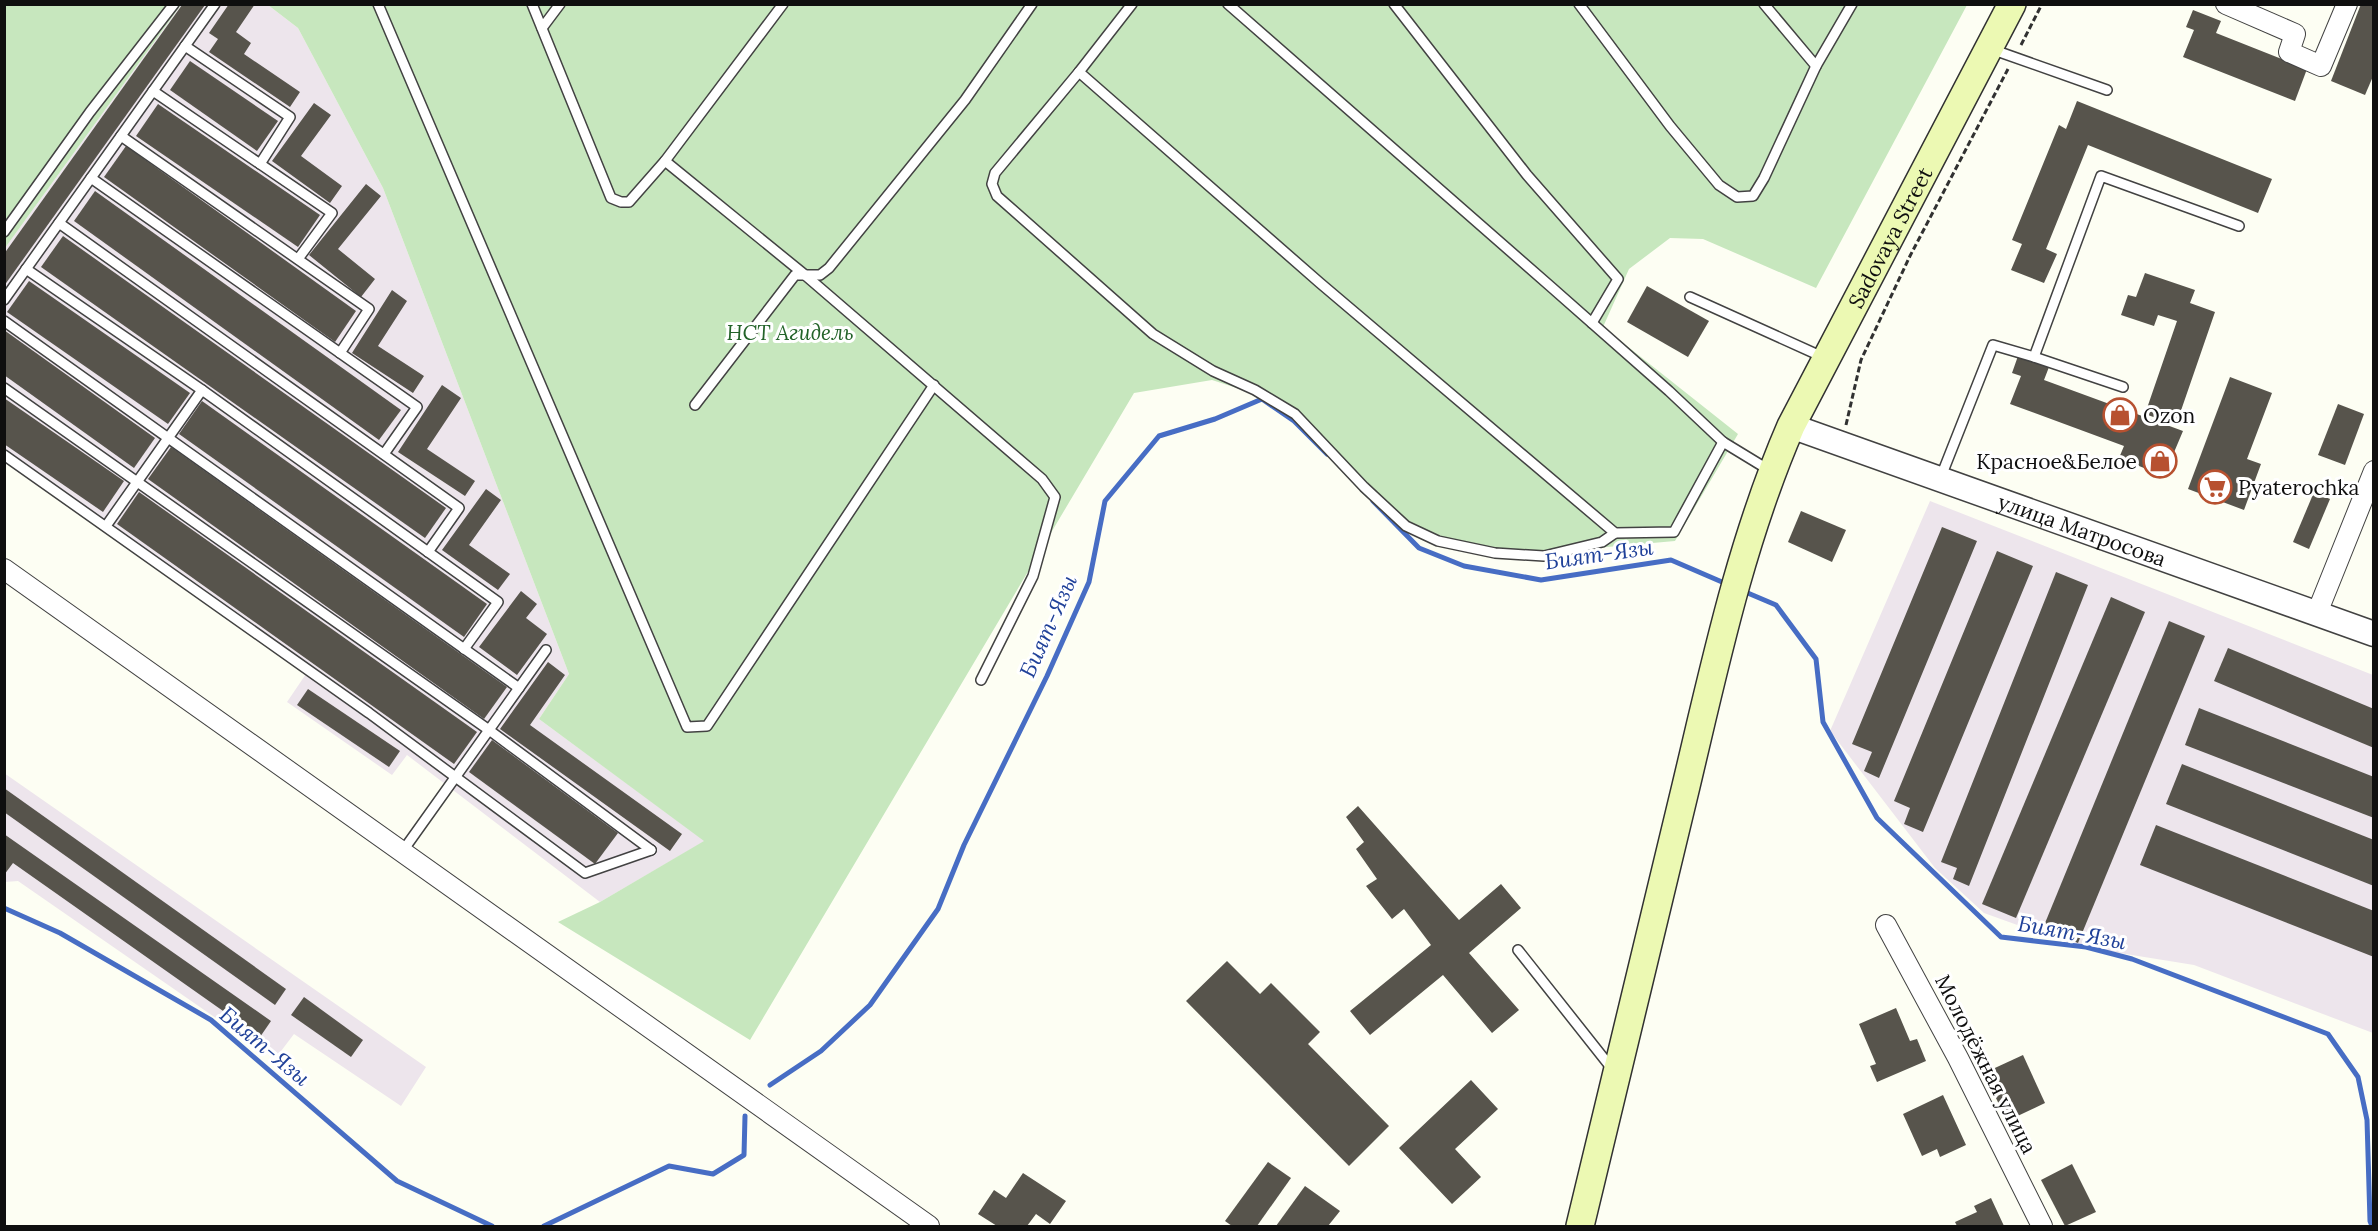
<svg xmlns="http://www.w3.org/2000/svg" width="2378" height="1231" font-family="Lora,serif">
  <rect width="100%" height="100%" fill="#fdfef3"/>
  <g fill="#ede5ec">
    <polygon points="181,5 268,5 298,28 383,188 569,674 539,719 705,841 600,902 407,755 392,775 287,702 306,674 5,463 5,248"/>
    <polygon points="1930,501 2373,675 2373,1033 2194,965 2076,946 1984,913 1935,868 1830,731"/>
    <polygon points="4,773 426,1067 401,1106 294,1034 275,1059 18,881 5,882"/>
  </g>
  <g fill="#c7e7be">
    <polygon points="5,5 181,5 5,248"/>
    <polygon points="268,5 1967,5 1816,288 1703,239 1670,238 1629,269 1603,327 1738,434 1675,541 1528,554 1472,545 1423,531 1376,496 1277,401 1212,380 1134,393 750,1040 558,922 600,902 704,841 539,719 569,674 383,188 298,28"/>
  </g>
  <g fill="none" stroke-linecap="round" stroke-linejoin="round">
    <g stroke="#476dc4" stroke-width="5">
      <polyline points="1373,501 1419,548 1464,566 1541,580 1671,560 1729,585"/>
      <polyline points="1743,591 1776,605 1816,659 1823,722 1877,818 2001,937 2086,947 2132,959 2328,1034 2358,1077 2367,1120 2370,1221 2372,1226"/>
      <polyline points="4,908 60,933 211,1020 397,1181 492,1226"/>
      <polyline points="770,1085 821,1051 870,1005 938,909 964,845 1047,676 1089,582 1105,501 1159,436 1215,419 1262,399 1294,421 1327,454"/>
      <polyline points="544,1226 669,1166 713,1174 744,1155 745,1116"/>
    </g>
  </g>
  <g fill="#57544c">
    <polygon points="229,4 255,4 236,32 251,43 244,54 300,92 290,107 209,52 218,39 209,33"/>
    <polygon points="2361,4 2374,4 2374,74 2365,95 2331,81"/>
    <polygon points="182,5 205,5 4,286 4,254"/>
    <polygon points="2193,10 2221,21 2216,33 2307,69 2295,101 2183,57 2194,30 2186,27"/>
    <polygon points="190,61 278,121 257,151 170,90"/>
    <polygon points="2077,101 2272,179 2258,213 2088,145 2046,249 2057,254 2044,283 2011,270 2022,244 2012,240 2059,125 2066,129"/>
    <polygon points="314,103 331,115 301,156 342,186 330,203 272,161"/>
    <polygon points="158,104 320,215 298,247 136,136"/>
    <polygon points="126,146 356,311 335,342 104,177"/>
    <polygon points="366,184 381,196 338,249 375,279 361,297 309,255"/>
    <polygon points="95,191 401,410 379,440 74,221"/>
    <polygon points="63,236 446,508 425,538 41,267"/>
    <polygon points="2145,273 2195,290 2190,303 2215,312 2176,425 2145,414 2177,321 2158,315 2154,326 2121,315 2128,295 2136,297"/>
    <polygon points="29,281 190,393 168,424 7,312"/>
    <polygon points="1647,286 1709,321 1688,357 1627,322"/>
    <polygon points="392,290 407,301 378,346 424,376 413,393 352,353"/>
    <polygon points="4,330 155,438 134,468 4,375"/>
    <polygon points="2018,356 2049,367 2044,380 2183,431 2164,476 2119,458 2124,446 2010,404 2021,376 2012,373"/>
    <polygon points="2230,377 2272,393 2247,459 2261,464 2244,510 2188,489"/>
    <polygon points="442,385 461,398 427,449 475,481 465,496 398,452"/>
    <polygon points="4,398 124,481 103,512 4,444"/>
    <polygon points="202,401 487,604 464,637 179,434"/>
    <polygon points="2338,404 2364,414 2345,465 2318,455"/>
    <polygon points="171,447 507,687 484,719 148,479"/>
    <polygon points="486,489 501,500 469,545 510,574 498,590 442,550"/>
    <polygon points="139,492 477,732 454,764 117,524"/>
    <polygon points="2314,492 2330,499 2309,549 2293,542"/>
    <polygon points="1801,511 1846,530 1832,562 1788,542"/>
    <polygon points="1942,527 1977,541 1879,778 1864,771 1872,752 1852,744"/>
    <polygon points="1997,551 2033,566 1923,832 1904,824 1910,808 1894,801"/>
    <polygon points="2056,572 2088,585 1969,886 1953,879 1957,868 1941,862"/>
    <polygon points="521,591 537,604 526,618 547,634 517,675 479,647"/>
    <polygon points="2111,597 2145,612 2016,918 1982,904"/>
    <polygon points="2169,621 2205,636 2078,943 2043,928"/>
    <polygon points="2228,648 2374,709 2374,748 2214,681"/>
    <polygon points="548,662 565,675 530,725 682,834 670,851 500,729"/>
    <polygon points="308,689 400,751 389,767 297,705"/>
    <polygon points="2199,708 2374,777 2374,818 2185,745"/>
    <polygon points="492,740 618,833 595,864 469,772"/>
    <polygon points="2182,764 2374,840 2374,886 2166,804"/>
    <polygon points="4,788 286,989 275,1005 4,812"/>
    <polygon points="1358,806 1459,920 1501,884 1521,908 1469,953 1519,1010 1492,1033 1443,975 1370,1035 1350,1011 1431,945 1404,909 1392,919 1366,886 1377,879 1356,849 1364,842 1346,817"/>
    <polygon points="2156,825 2374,911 2374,957 2140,865"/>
    <polygon points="4,834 271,1021 260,1037 13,863 4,875"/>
    <polygon points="1227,961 1260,994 1271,983 1320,1032 1308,1044 1389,1126 1349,1166 1186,1001"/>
    <polygon points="304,997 363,1040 351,1057 291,1015"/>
    <polygon points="1896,1008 1910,1041 1917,1039 1926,1061 1877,1082 1870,1066 1876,1064 1859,1024"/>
    <polygon points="2023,1055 2045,1103 2007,1121 1984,1073"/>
    <polygon points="1471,1080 1498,1109 1455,1149 1481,1177 1452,1204 1399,1148"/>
    <polygon points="1943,1095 1966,1145 1940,1157 1937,1149 1922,1156 1903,1114"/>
    <polygon points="1268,1162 1291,1178 1257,1226 1232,1226 1225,1221"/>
    <polygon points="2072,1164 2096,1212 2065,1226 2041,1180"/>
    <polygon points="1023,1173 1066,1201 1050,1224 1036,1214 1027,1226 997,1226 978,1214 994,1190 1006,1198"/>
    <polygon points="1305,1186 1340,1211 1328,1226 1276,1226"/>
    <polygon points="1991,1198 2004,1226 1957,1226 1955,1222 1977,1212 1974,1206"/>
  </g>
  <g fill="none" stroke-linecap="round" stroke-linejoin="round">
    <g stroke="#424242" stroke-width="12">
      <g id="service">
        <polyline points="378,4 687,727 707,726 934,385"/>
        <polyline points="532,4 611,198 621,202 629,202 665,161 805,275 1042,479 1055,497 1033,576 981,680"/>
        <polyline points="1132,4 1079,72 1320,283 1615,533 1674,532 1723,442"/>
        <polyline points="1228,4 1550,286 1669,391 1723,442 1769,470"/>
        <polyline points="1394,4 1527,175 1618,279 1592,323"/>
        <polyline points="1579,4 1670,126 1719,185 1737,197 1753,196 1764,178 1816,66 1852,4"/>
        <polyline points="1764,4 1816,66"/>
        <polyline points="542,28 560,4"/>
        <polyline points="185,46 290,117 260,164"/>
        <polyline points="1991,49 2107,90"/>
        <polyline points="1079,72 995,173 992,184 997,196 1153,334 1213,371 1255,390 1295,414 1364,487 1406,526 1438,541 1495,553 1544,556 1602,542 1615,533"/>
        <polyline points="153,91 332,213 298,259"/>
        <polyline points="121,136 369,309 340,353"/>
        <polyline points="665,161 783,4"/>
        <polyline points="91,178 417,407 384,454"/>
        <polyline points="59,223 459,508 428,552"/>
        <polyline points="4,232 90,112 174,4"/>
        <polyline points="26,269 202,390 498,602 464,649"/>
        <polyline points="1690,297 1825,358"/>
        <polyline points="4,300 215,4"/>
        <polyline points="4,321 519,688"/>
        <polyline points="2034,357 2123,387"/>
        <polyline points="4,388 489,730 651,850"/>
        <polyline points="695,405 795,275 820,275 829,268 965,100 1032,4"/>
        <polyline points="4,455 369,713 585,873 651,850"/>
        <polyline points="1940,479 1993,345 2034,357 2101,176 2239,226"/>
        <polyline points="106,526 202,390"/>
        <polyline points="402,852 546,650"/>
        <polyline points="1518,950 1613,1070"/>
      </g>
    </g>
    <g stroke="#424242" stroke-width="22">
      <g id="minor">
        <polyline points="2226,4 2295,34 2289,52 2321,66 2347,4"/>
        <polyline points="4,569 929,1226"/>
        <polyline points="2317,613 2374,471"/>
        <polyline points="1886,925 1958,1058 2042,1226"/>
      </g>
    </g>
    <g stroke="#424242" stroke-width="27">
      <g id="tertiary">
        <path id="s1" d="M1791,426L2374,634"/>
      </g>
    </g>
    <g stroke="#313131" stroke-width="30">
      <g id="secondary">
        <path id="s2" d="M1580,1226C1615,1080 1650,933 1686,786C1715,664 1741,541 1791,426L2012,4"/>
      </g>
    </g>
    <g stroke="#313131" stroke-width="3" stroke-dasharray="6 3" stroke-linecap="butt">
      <polyline points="2021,45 2042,4"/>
      <polyline points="1846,425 1861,360 1910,256 2008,69"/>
    </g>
    <use href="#service" stroke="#fff" stroke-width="9"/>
    <use href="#minor" stroke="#fff" stroke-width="20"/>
    <use href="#tertiary" stroke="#fff" stroke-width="24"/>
    <use href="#secondary" stroke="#ecf9b3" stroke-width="27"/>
  </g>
  <defs>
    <g id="shop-ring" transform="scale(1.725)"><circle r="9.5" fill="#fff" stroke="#b75130" stroke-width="1.5"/><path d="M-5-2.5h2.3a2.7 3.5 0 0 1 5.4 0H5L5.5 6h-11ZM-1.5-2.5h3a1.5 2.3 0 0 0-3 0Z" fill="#b75130"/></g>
    <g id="supermarket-ring" transform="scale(1.725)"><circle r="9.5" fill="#fff" stroke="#b75130" stroke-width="1.5"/><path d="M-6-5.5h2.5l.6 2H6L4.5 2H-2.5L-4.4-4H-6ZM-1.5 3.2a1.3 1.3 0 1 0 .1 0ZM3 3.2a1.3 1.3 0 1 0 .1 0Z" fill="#b75130"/></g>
  </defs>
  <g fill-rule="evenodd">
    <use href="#shop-ring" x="2120" y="415"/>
    <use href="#shop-ring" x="2160" y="461"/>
    <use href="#supermarket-ring" x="2215" y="487"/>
  </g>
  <g text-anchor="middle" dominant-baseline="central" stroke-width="6" stroke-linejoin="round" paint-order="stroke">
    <g font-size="21" fill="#0f0f0f" stroke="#fff">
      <text stroke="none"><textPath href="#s2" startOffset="1041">Sadovaya Street</textPath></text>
      <text stroke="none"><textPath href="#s1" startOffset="309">улица Матросова</textPath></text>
      <text transform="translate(1986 1064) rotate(63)">Молодёжная улица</text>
    </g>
    <g font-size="21" font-style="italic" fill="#236329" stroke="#fff">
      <text x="790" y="332">НСТ Агидель</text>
    </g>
    <g font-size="21" fill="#0f0f0f" stroke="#fff" text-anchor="start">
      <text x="2143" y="415">Ozon</text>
      <text x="2137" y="461" text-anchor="end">Красное&amp;Белое</text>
      <text x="2238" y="487">Pyaterochka</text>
    </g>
    <g font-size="22" font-style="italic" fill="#204199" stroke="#fff">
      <text transform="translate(1599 554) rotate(-8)">Бият-Язы</text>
      <text transform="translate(1048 626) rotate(-66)">Бият-Язы</text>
      <text transform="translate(2072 932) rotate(10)">Бият-Язы</text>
      <text transform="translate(265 1046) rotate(40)">Бият-Язы</text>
    </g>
  </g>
  <rect width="2378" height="1231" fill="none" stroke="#0f0f0f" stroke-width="12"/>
</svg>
